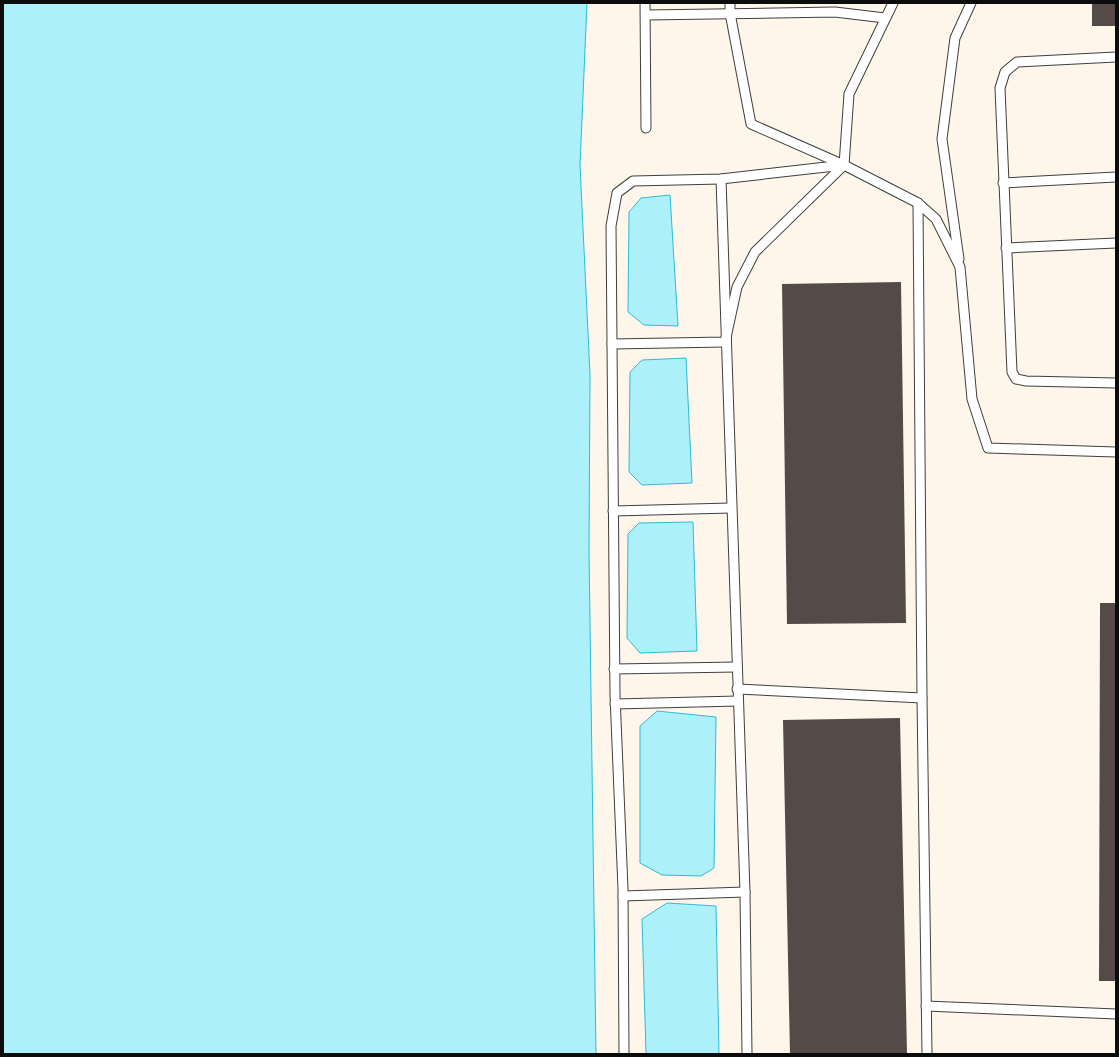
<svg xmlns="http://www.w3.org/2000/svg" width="1119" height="1057" font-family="'Zilla Slab',serif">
  <rect width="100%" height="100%" fill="#fff6eb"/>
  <g fill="#acf0fa" stroke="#2fbbd5">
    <polygon points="3,3 587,3 580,165 590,375 589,551 596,1054 3,1054"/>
    <polygon points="670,195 678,326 644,325 628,312 629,212 641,198"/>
    <polygon points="686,358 692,483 642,485 629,472 630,372 642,360"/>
    <polygon points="693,522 697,651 640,653 627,638 628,534 639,523"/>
    <polygon points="657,711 716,717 714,868 701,876 662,875 640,863 640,726"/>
    <polygon points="667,903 716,906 719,1054 646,1054 642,919"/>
  </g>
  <g fill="#554a48">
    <rect x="1092" y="3" width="24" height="23"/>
    <polygon points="901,282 906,623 787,624 782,284"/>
    <polygon points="1100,603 1116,603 1116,981 1099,981"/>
    <polygon points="900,718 907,1054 790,1054 783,720"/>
  </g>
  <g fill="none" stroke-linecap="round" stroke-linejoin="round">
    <g stroke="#3f3f3f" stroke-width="11">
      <g id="service">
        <polyline points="645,3 646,128"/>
        <polyline points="730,3 730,13 751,124 844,165 918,203 936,219 960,267 972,399 988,448 1116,452"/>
        <polyline points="646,15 835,12 885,18"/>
        <polyline points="1116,57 1017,62 1005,72 1000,88 1012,372 1016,379 1026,381 1116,383"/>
        <polyline points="721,179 745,892 747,1054"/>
        <polyline points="1003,183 1116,177"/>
        <polyline points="918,203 922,698 927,1054"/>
        <polyline points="1006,248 1116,243"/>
        <polyline points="959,259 942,139 955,38 971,3"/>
        <polyline points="612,344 725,342 737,287 755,252 844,165 849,94 893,3"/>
        <polyline points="613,511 731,508"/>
        <polyline points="614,669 737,667"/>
        <polyline points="737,689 922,698"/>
        <polyline points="615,704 738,701"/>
        <polyline points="623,896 745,892"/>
        <polyline points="926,1006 1116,1014"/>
        <polyline points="624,1054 623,889 615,695 611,226 617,193 633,181 721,179 844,165"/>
      </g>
    </g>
    <use href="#service" stroke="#fff" stroke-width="9"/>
  </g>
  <rect width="1119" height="1057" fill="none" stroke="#0c0c0c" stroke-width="8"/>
</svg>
